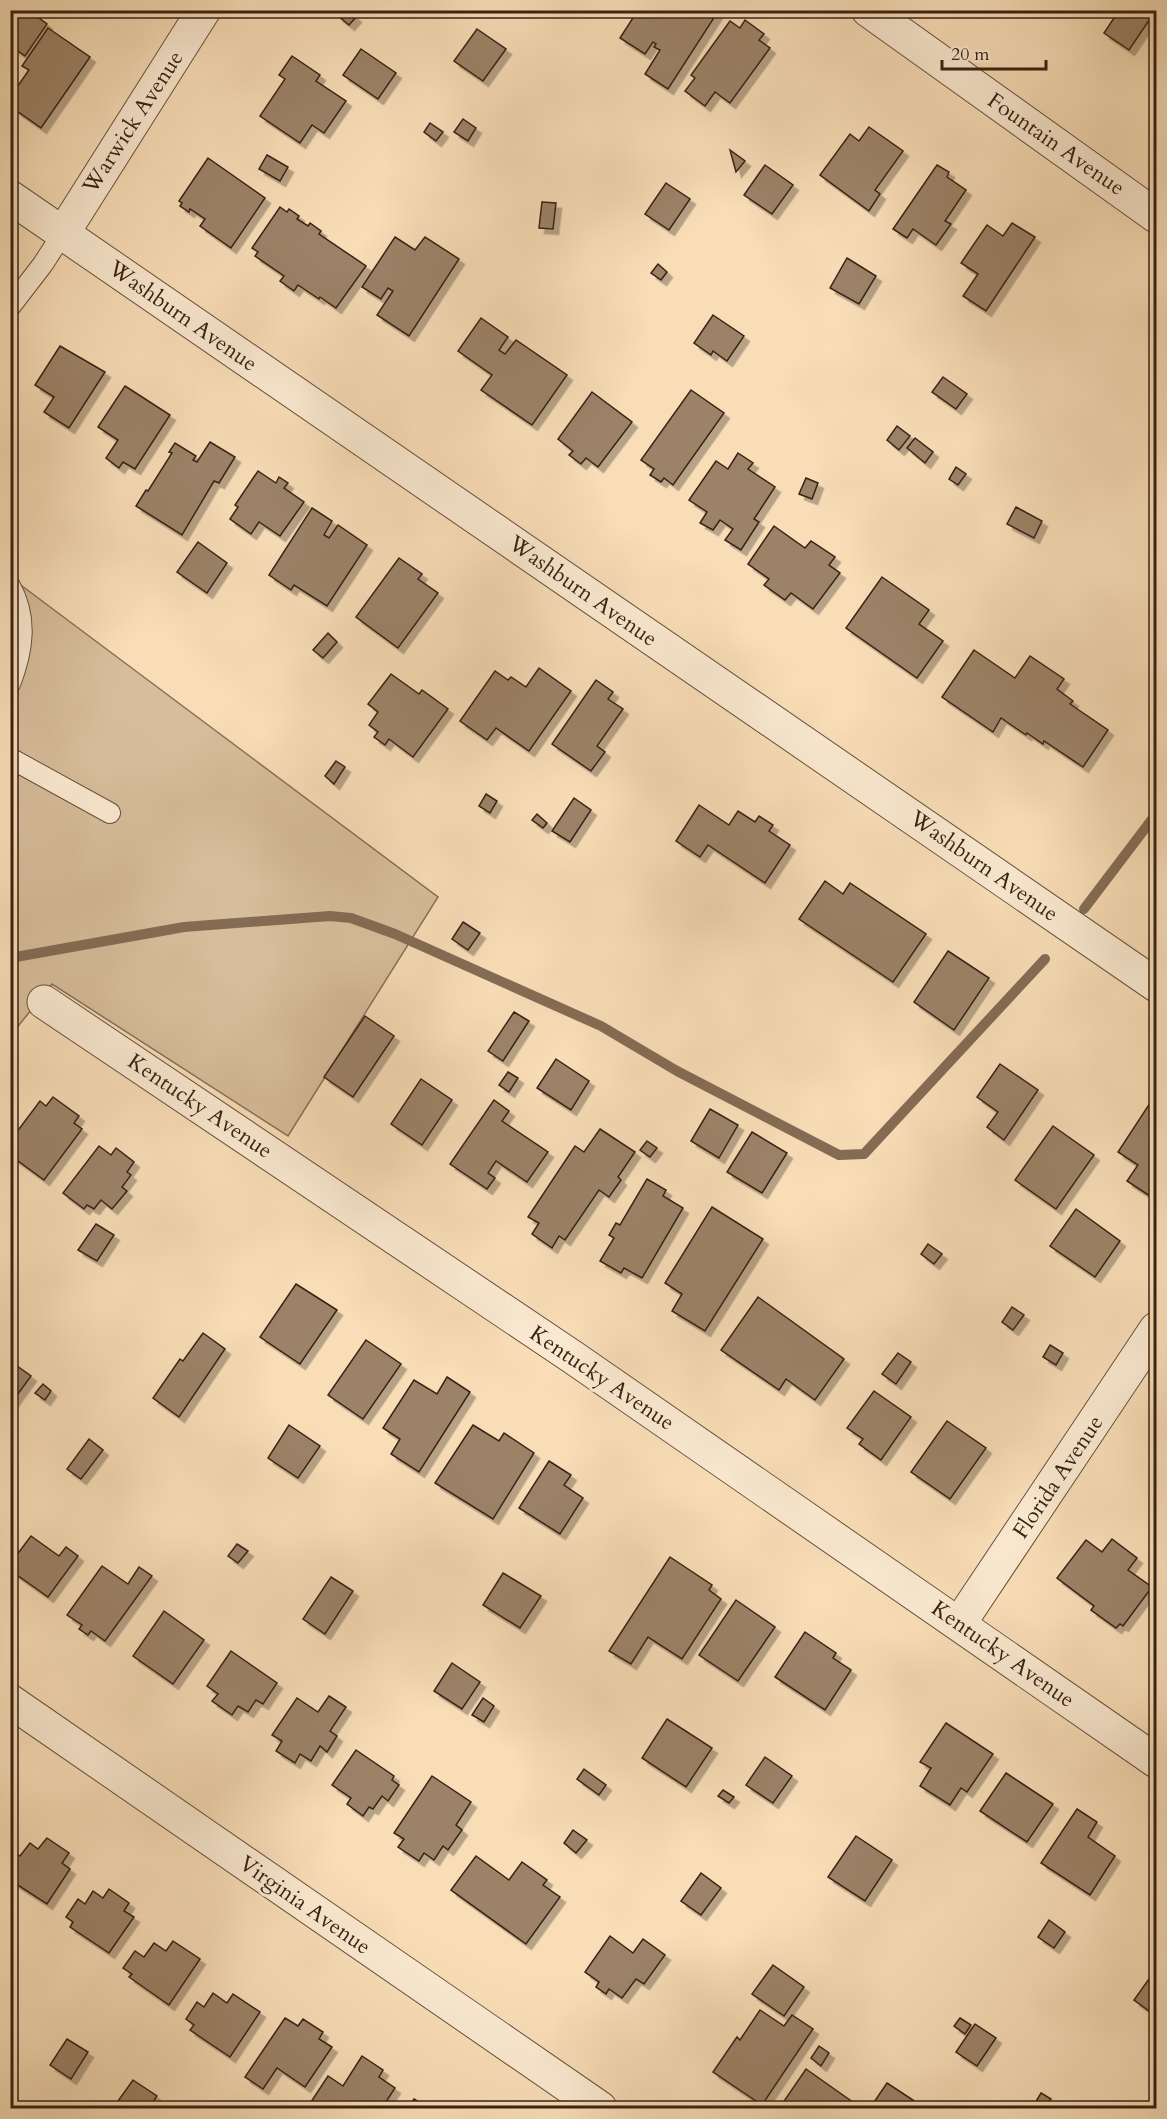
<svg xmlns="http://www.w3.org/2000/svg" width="1167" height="2119" font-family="Cardo,serif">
  <defs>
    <filter id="shadow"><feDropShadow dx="5.5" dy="5.5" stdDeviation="0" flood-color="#0004"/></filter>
  </defs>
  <rect width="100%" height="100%" fill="#f8ddb7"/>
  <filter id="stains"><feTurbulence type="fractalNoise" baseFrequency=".00333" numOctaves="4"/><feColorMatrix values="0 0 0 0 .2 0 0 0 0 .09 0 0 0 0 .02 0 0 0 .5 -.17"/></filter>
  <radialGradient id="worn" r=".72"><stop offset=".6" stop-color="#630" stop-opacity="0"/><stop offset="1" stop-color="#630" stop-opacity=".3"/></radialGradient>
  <polygon fill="#d7bd9b" stroke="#887057" stroke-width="1.5" points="10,577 438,897 288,1136 52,984 11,1035"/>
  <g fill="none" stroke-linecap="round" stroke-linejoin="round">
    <g stroke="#846c54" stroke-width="10">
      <polyline points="1084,909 1156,814"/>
      <polyline points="10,958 184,927 330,916 351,918 395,934 601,1026 677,1071 839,1155 864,1154 1045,959"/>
    </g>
  </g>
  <g fill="#9c8368" stroke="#382213" stroke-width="1.5" filter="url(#shadow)">
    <polygon points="14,10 28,10 47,24 25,56 10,45 10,16"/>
    <polygon points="342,10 348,10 356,17 349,25 338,16"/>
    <polygon points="638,10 719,10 668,89 645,74 660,50 654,47 656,44 653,42 645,54 620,38"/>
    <polygon points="1116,10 1156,10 1129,50 1104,33 1118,12"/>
    <polygon points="745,20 764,34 759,40 770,48 730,103 715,92 705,106 685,91 695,78 691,75 730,21 740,28"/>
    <polygon points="48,28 90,57 41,128 10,106 10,97 29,70 22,66"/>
    <polygon points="477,29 506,49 483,81 454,61"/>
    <polygon points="361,49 396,73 378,99 343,75"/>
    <polygon points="292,56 320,75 316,81 346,101 324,133 312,125 300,143 260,116 285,79 279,75"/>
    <polygon points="463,119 476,128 468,141 454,132"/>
    <polygon points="430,123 443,132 436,141 424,132"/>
    <polygon points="869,127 903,151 875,190 880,194 869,211 820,175 850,134 859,141"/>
    <polygon points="730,150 745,161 736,172"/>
    <polygon points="267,155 288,167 280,181 259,169"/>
    <polygon points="208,158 265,198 231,248 200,226 205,219 190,209 189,212 180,206 182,203 179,201"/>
    <polygon points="765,165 793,185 772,214 744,195"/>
    <polygon points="937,165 949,172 947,177 966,190 945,221 951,224 936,245 913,229 907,238 893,229"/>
    <polygon points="666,183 690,199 669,230 645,214"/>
    <polygon points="542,202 556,203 553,229 539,228"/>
    <polygon points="280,207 287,212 289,209 299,216 297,219 308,226 310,223 321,231 319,234 366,266 336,308 320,297 319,299 298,285 294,291 280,281 284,276 255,256 258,252 252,248"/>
    <polygon points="1012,223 1035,237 986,311 963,296 978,274 961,263 987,225 1003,236"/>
    <polygon points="395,237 415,250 425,237 459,259 409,336 377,315 393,291 388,288 381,299 362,287"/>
    <polygon points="847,258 876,276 859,304 830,288"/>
    <polygon points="658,264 667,272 661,280 651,273"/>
    <polygon points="713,315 744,336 727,361 713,351 711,355 694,343"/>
    <polygon points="481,318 508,337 499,350 505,354 516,340 567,375 532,425 481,390 492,375 458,351"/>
    <polygon points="60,346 105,372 69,428 44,412 54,397 35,385"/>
    <polygon points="943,377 967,394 956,409 932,392"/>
    <polygon points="125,386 170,415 135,469 123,462 119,468 106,458 118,440 98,427"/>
    <polygon points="691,390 724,413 673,485 664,478 661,482 650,475 654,469 641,460"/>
    <polygon points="592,392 632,422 598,467 586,458 581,464 569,455 573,451 558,439"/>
    <polygon points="897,426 910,436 899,450 887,440"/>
    <polygon points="915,438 933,452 925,463 907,448"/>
    <polygon points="210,442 235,457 219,483 214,481 182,535 136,506 146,490 148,491 172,453 169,452 175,443 196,456 193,460 197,462"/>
    <polygon points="738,453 753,463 748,469 775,487 754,519 759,522 741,550 725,540 733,529 720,520 713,530 700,523 707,512 689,500 716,461 728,469"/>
    <polygon points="956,467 966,474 958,485 949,479"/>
    <polygon points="258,471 276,483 279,477 288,483 284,488 304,502 280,536 259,522 251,534 230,519 238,507 235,505"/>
    <polygon points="806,478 818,483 812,499 799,494"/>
    <polygon points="1016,507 1042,521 1034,538 1007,524"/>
    <polygon points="312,508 332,521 324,535 329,538 338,525 367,545 327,606 294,585 291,590 269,575"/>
    <polygon points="774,526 805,548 811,541 835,557 829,565 840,573 813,609 791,593 785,600 764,585 769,579 748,564"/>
    <polygon points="198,542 227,563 207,593 177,572"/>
    <polygon points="399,558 422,574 418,579 438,593 398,648 356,617"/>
    <polygon points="882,577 929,610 919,624 943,641 917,678 846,628"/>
    <polygon points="328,633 337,642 323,658 313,650"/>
    <polygon points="974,650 1015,678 1030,656 1064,679 1057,689 1073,701 1070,704 1108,730 1083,767 1044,741 1043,744 1027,733 1026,735 1001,718 993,732 942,697"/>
    <polygon points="539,668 571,691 529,751 496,728 487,740 460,721 495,671 508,680 511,677 526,687"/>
    <polygon points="391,674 419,694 422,690 448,709 413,757 389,739 385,745 374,737 378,732 369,725 378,712 368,704"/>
    <polygon points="596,680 613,692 608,699 623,709 597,746 605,752 591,771 552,744"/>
    <polygon points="336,761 345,767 334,784 325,776"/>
    <polygon points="486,794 497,801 490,813 479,806"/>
    <polygon points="574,798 591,810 570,842 552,831"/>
    <polygon points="699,805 729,825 738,811 755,822 759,816 773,825 769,831 790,845 765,883 708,845 700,857 676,841"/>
    <polygon points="537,814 547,823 543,828 532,820"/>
    <polygon points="825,881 843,894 850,883 926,934 893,982 799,919"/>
    <polygon points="463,922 480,933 468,950 452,939"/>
    <polygon points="948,951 989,978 954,1030 914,1002"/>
    <polygon points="514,1012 529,1021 503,1061 488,1051"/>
    <polygon points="365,1016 394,1036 353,1097 324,1077"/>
    <polygon points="556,1059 589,1081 571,1110 537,1088"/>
    <polygon points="1000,1064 1038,1090 1004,1140 987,1127 998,1112 977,1097"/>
    <polygon points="508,1072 518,1078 509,1092 499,1085"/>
    <polygon points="421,1079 452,1100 422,1145 391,1124"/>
    <polygon points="53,1097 79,1116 74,1123 82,1129 44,1180 10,1155 10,1141 40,1101 46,1106"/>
    <polygon points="494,1100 509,1111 502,1121 548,1152 527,1182 496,1161 488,1173 495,1178 487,1189 450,1164"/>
    <polygon points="1152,1100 1156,1103 1156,1200 1127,1181 1138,1165 1118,1152"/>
    <polygon points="710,1109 738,1125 719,1158 691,1141"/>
    <polygon points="1053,1126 1094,1155 1056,1209 1015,1180"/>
    <polygon points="600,1129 635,1152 618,1177 621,1180 609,1197 599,1190 565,1240 559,1236 552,1248 532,1234 539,1223 528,1217 575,1146 584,1152"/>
    <polygon points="752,1132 787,1153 762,1193 727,1172"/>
    <polygon points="647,1141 657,1148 650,1157 640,1150"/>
    <polygon points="99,1146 111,1155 116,1148 134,1162 127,1172 131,1175 122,1187 127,1191 112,1209 101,1200 94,1209 87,1205 84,1209 63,1193"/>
    <polygon points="647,1179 666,1190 663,1196 683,1208 642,1278 624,1268 621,1273 600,1261 614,1238 609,1235 616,1223 620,1225"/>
    <polygon points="712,1207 763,1239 705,1331 672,1311 682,1294 665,1283"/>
    <polygon points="1076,1209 1120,1241 1095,1277 1050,1246"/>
    <polygon points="96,1224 114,1235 97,1261 78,1250"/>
    <polygon points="928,1244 942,1254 934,1264 921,1254"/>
    <polygon points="296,1284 337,1310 300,1364 260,1337"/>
    <polygon points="758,1297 844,1359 815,1400 786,1379 779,1390 721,1350"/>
    <polygon points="1012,1307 1024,1315 1013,1330 1002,1322"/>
    <polygon points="203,1333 225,1349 179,1417 153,1398 180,1359 183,1361"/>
    <polygon points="366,1340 401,1364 363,1419 328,1395"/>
    <polygon points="1050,1345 1063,1353 1056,1365 1043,1357"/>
    <polygon points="898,1353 911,1362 896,1384 882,1374"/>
    <polygon points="10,1361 31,1376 10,1405"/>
    <polygon points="447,1377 470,1392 419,1472 391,1454 400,1439 383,1428 414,1380 437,1394"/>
    <polygon points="43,1384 51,1391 45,1400 35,1393"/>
    <polygon points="874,1391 911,1417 881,1460 859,1444 863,1439 847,1428"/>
    <polygon points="947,1421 986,1448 950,1499 911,1472"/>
    <polygon points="289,1425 320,1446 298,1478 268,1458"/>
    <polygon points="473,1425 499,1441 504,1433 534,1453 493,1519 435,1483"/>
    <polygon points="89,1439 103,1450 81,1479 67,1469"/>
    <polygon points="549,1461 571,1475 564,1485 583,1498 560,1534 519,1508"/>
    <polygon points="31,1536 59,1556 66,1547 78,1556 48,1597 10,1570 10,1564"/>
    <polygon points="1112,1539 1137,1558 1128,1570 1152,1587 1123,1626 1120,1624 1116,1628 1091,1610 1094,1606 1057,1578 1086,1540 1102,1552"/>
    <polygon points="237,1544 248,1551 238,1563 228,1556"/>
    <polygon points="670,1557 712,1585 709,1590 721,1599 682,1659 648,1637 631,1664 609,1651"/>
    <polygon points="102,1566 128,1584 139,1567 152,1576 105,1641 91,1631 88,1635 79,1629 82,1625 67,1615"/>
    <polygon points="503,1573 541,1596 520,1628 483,1605"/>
    <polygon points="331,1577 353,1591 325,1634 303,1619"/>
    <polygon points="736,1600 775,1627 738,1681 699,1655"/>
    <polygon points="164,1611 204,1640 173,1684 133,1656"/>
    <polygon points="805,1632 836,1653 833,1658 851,1670 825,1710 775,1677"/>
    <polygon points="231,1651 277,1683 263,1704 256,1700 248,1712 238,1706 232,1715 212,1701 218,1694 207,1686"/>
    <polygon points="452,1663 480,1682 462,1709 434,1691"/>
    <polygon points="329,1696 346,1707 330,1731 337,1736 327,1752 320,1746 311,1761 300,1754 295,1763 276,1751 282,1741 272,1735 297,1698 318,1712"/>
    <polygon points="483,1698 494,1706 484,1722 472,1715"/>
    <polygon points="667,1719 712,1748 686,1787 642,1758"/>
    <polygon points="946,1723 993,1754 967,1792 961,1788 950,1805 920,1786 931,1768 920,1762"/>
    <polygon points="356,1750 394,1776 392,1780 399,1785 388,1801 382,1796 373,1809 369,1807 363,1816 347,1804 351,1798 332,1785"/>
    <polygon points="765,1757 792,1776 773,1803 746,1785"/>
    <polygon points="584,1769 606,1785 599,1795 577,1779"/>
    <polygon points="1006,1773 1053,1804 1027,1842 980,1811"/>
    <polygon points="432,1776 471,1802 456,1825 462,1830 448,1850 443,1846 434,1860 424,1853 419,1861 398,1847 404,1839 394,1833"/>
    <polygon points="723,1790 734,1797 729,1803 718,1796"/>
    <polygon points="1077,1809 1097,1822 1088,1837 1115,1856 1090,1895 1041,1863"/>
    <polygon points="573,1830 587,1840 576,1853 564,1843"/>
    <polygon points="856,1836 892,1860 865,1901 828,1877"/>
    <polygon points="47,1838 69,1853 62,1863 70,1869 47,1904 10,1880 10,1858 14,1852 20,1856 30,1843 38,1849"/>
    <polygon points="476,1856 509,1880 522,1862 547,1880 543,1885 560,1897 526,1944 451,1890"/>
    <polygon points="701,1873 721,1888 701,1915 681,1901"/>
    <polygon points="109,1889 129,1903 124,1911 134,1917 109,1953 70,1927 73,1922 66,1917 78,1899 85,1904 93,1891 103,1898"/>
    <polygon points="1049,1920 1065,1932 1054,1948 1038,1937"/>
    <polygon points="610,1936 633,1953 643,1939 665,1955 644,1984 636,1979 622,1998 609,1989 606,1994 596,1987 599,1982 585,1972"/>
    <polygon points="173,1941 200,1959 169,2005 129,1977 132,1974 123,1968 135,1951 144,1957 154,1943 166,1951"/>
    <polygon points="773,1965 804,1987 784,2016 752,1994"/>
    <polygon points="1156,1969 1156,2016 1134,2000"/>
    <polygon points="213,1993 227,2003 233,1994 260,2012 230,2057 190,2030 194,2025 186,2019 197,2002 204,2007"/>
    <polygon points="760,2010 784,2026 792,2015 813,2029 762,2105 713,2072 737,2037 740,2040"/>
    <polygon points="285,2018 298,2026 303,2019 323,2032 319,2039 332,2047 305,2087 277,2068 263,2089 245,2077"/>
    <polygon points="960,2018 971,2025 965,2034 954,2026"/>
    <polygon points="975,2024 996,2038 977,2066 956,2052"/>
    <polygon points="67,2039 88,2052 71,2079 50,2065"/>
    <polygon points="819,2046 829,2053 821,2066 811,2058"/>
    <polygon points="362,2056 383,2070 379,2077 395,2088 382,2108 307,2108 328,2076 343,2086"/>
    <polygon points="806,2069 854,2103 850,2108 780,2107"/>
    <polygon points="133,2080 157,2096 149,2108 113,2108"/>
    <polygon points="887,2083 925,2108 870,2108"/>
    <polygon points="1041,2093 1051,2099 1044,2108 1035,2103"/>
    <polygon points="414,2099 428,2108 408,2108"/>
  </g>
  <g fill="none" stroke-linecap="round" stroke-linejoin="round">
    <g stroke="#68513c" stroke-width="22">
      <g id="service">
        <polyline points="10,307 43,264 63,233"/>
        <path d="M10,586C28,618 23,651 10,684"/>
        <polyline points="10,758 110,813"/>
      </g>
    </g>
    <g stroke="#68513c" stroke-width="35">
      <g id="minor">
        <polyline points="868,10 1156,216"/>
        <polyline points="63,233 204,10"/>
        <polyline points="44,1002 574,1358 1156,1761"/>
        <polyline points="959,1624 1156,1329"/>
        <polyline points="10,1701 600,2108"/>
      </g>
    </g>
    <g stroke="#68513c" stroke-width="35">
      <polyline id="tertiary" points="10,197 1156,985"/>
    </g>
    <use href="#service" stroke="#fae9d0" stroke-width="20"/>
    <use href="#minor" stroke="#fae9d0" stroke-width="33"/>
    <use href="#tertiary" stroke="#fae9d0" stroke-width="33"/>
  </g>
  <g text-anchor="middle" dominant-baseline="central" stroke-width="6" stroke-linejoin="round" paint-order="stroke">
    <g font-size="22" fill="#382213" stroke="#fae9d0">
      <text transform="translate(133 122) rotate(-57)">Warwick Avenue</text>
      <text transform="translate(1056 144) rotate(35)">Fountain Avenue</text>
      <text transform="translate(183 316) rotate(35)">Washburn Avenue</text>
      <text transform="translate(583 591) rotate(35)">Washburn Avenue</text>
      <text transform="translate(984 866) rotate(35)">Washburn Avenue</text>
      <text transform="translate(200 1106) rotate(34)">Kentucky Avenue</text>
      <text transform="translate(602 1378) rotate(34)">Kentucky Avenue</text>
      <text transform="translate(1058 1477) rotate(-56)">Florida Avenue</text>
      <text transform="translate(1003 1654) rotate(35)">Kentucky Avenue</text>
      <text transform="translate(305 1905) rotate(35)">Virginia Avenue</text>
    </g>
  </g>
  <rect width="1167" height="2119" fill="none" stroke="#f8ddb7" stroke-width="36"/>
  <rect x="12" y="12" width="1143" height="2095" fill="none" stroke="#382213" stroke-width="3"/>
  <rect x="18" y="18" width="1131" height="2083" fill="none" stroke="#382213" stroke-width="1.5"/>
  <path d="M942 60v9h104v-9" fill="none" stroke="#382213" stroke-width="3"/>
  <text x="951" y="60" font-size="18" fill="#382213" stroke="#fae9d0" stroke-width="4.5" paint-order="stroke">20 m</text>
  <rect width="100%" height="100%" filter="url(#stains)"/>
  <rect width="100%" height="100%" fill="url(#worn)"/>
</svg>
